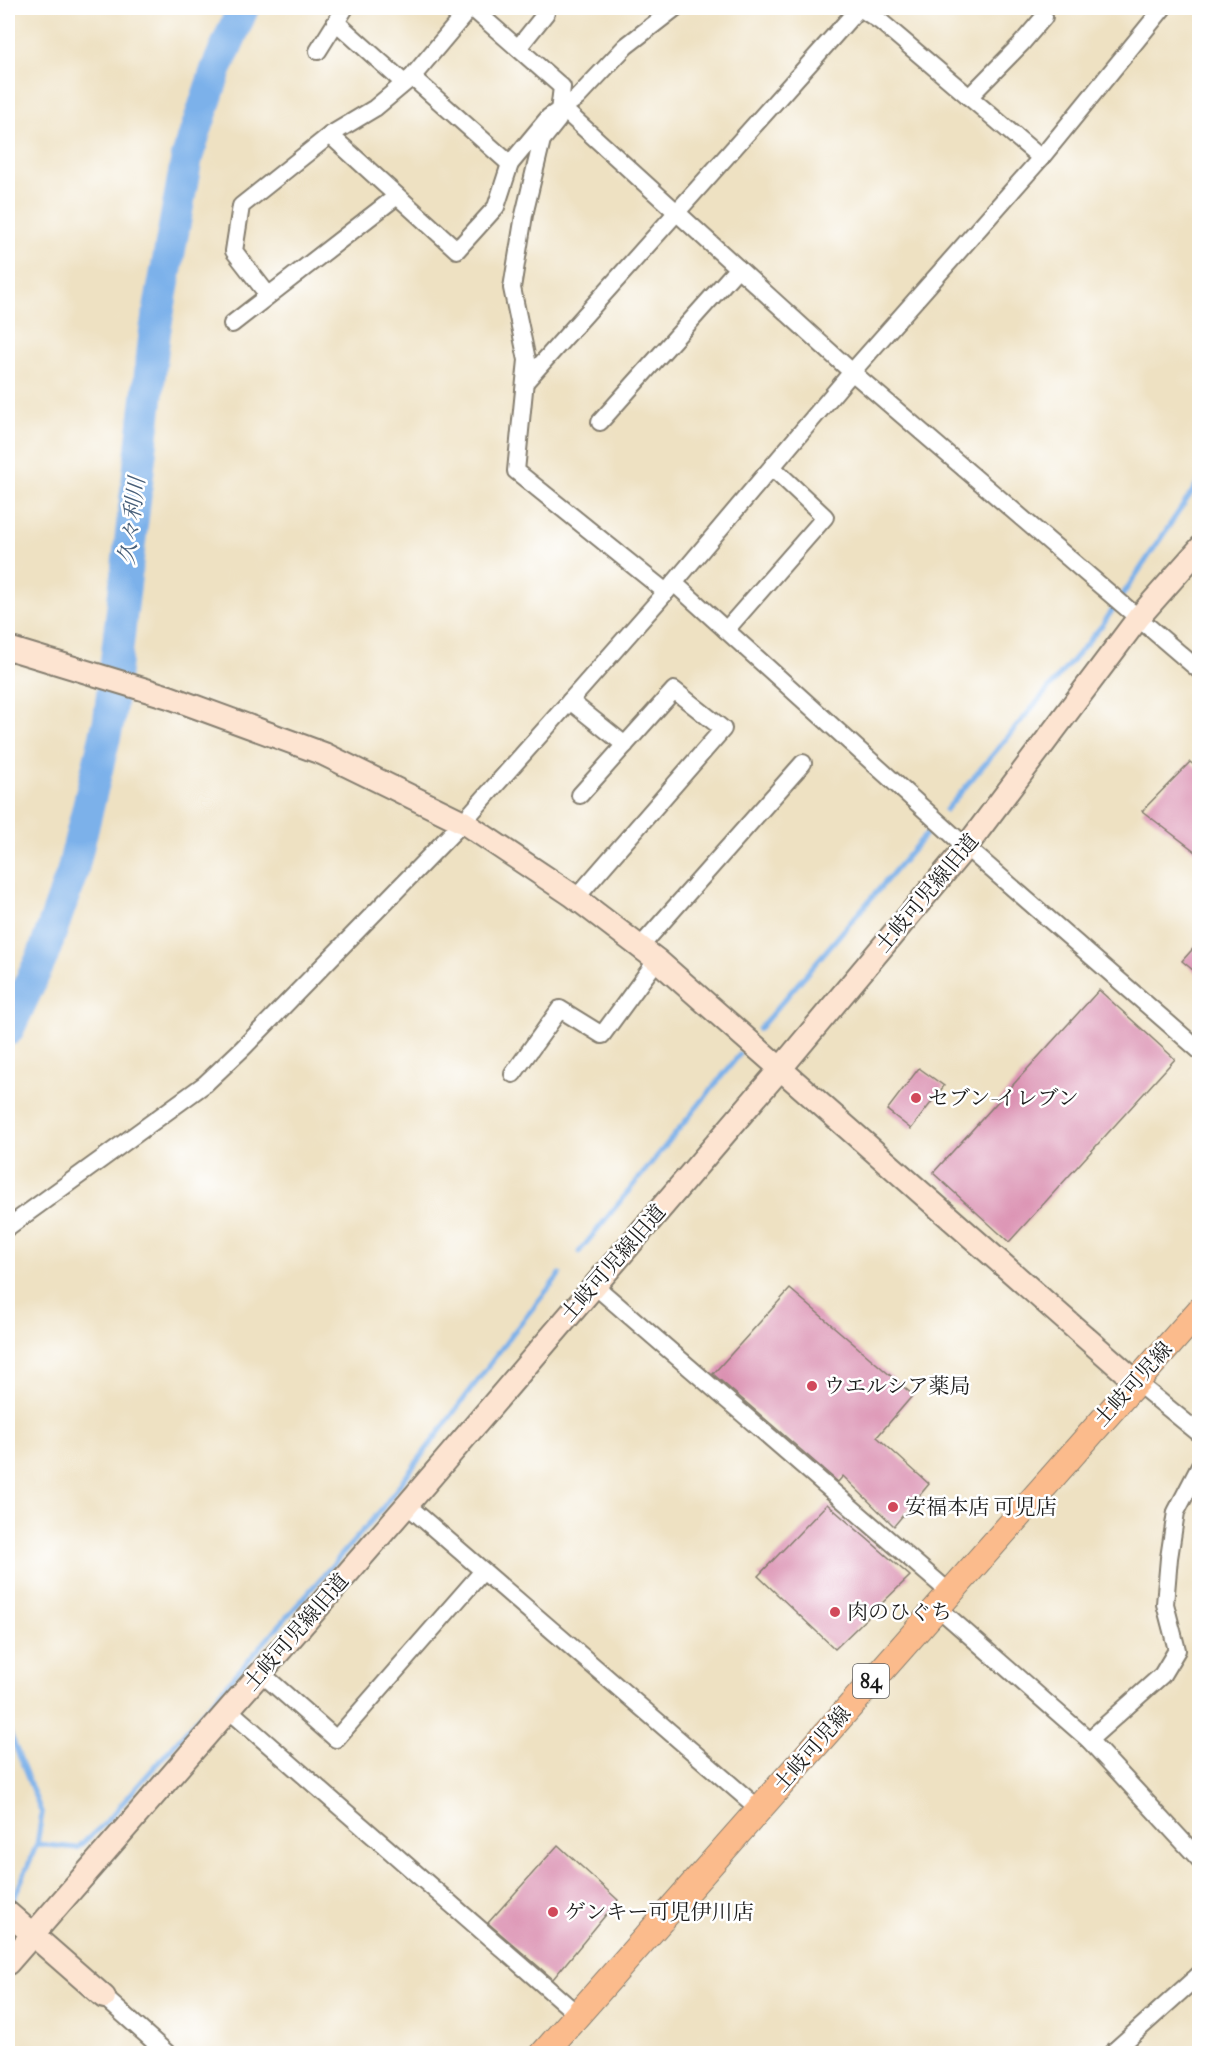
<svg xmlns="http://www.w3.org/2000/svg" width="1207" height="2061" font-family="'IM FELL French Canon','Noto Serif JP',serif">
  <rect width="100%" height="100%" fill="#fff"/>
  <filter id="ink" filterUnits="userSpaceOnUse"><feTurbulence type="fractalNoise" baseFrequency=".0167" numOctaves="2"/><feDisplacementMap in="SourceGraphic" scale="12" xChannelSelector="R" yChannelSelector="G"/><feConvolveMatrix kernelMatrix="1 2 1 2 8 2 1 2 1" color-interpolation-filters="sRGB"/></filter>
  <filter id="wash" filterUnits="userSpaceOnUse"><feTurbulence type="fractalNoise" baseFrequency=".008" numOctaves="4" result="noise"/><feDisplacementMap in="SourceGraphic" scale="24" xChannelSelector="R" yChannelSelector="G"/><feGaussianBlur stdDeviation="1.35" result="paint"/><feColorMatrix in="noise" values="0 0 0 0 0 0 0 0 0 0 0 0 0 0 0 0 0 1.4 0 .05"/><feComposite in="paint" operator="in"/></filter>
  <g filter="url(#wash)">
    <rect width="100%" height="100%" fill="#eee1c2"/>
    <g fill="none" stroke-linecap="round" stroke-linejoin="round">
      <g stroke="#7cb1ea" stroke-width="5">
        <polyline points="946,810 1103,624 1200,480"/>
        <polyline points="759,1029 928,832"/>
        <polyline points="579,1252 740,1054"/>
        <polyline points="8,1728 42,1814 37,1844"/>
        <polyline points="8,1905 15,1896 37,1844 77,1848 104,1824 381,1510 513,1333 560,1274"/>
      </g>
      <polyline stroke="#7cb1ea" stroke-width="32" points="8,1030 43,955 72,873 109,720 155,331 187,157 216,70 243,8"/>
    </g>
    <g id="blocks">
      <g fill="#db92b2">
        <polygon points="1190,762 1200,770 1200,855 1142,811"/>
        <polygon points="1200,941 1200,976 1182,961"/>
        <polygon points="1099,990 1175,1059 1009,1242 933,1173"/>
        <polygon points="919,1068 944,1086 911,1129 887,1110"/>
        <polygon points="790,1289 913,1395 877,1437 929,1484 894,1526 843,1476 838,1482 713,1374"/>
        <polygon points="827,1504 910,1576 835,1649 758,1576"/>
        <polygon points="558,1845 618,1900 553,1979 488,1923"/>
      </g>
    </g>
  </g>
  <g filter="url(#ink)">
    <use href="#blocks" fill-opacity="0" stroke="#857e6f" stroke-width="1.5"/>
    <g fill="none" stroke-linecap="round" stroke-linejoin="round">
      <g stroke="#857e6f" stroke-width="20">
        <g id="street">
          <polyline points="472,8 562,87 558,120 542,140 524,215 512,288 527,360 516,471 666,592"/>
          <polyline points="860,8 880,21 1041,158"/>
          <polyline points="336,22 404,83"/>
          <polyline points="518,48 546,13"/>
          <polyline points="318,51 345,8"/>
          <polyline points="412,77 510,164"/>
          <polyline points="969,97 1021,44 1044,17"/>
          <polyline points="561,107 852,372 1200,671"/>
          <polyline points="330,135 457,250 496,207 510,164 549,117 577,98 626,46 675,8"/>
          <polyline points="268,295 234,251 241,206 330,135 375,108 412,77 470,8"/>
          <polyline points="232,324 397,196"/>
          <polyline points="527,380 859,8"/>
          <polyline points="600,422 738,268"/>
          <polyline points="674,583 966,847 1200,1051"/>
          <polyline points="726,630 825,517 772,467"/>
          <polyline points="570,701 625,745"/>
          <polyline points="576,898 723,729 674,690 580,795"/>
          <polyline points="640,947 803,763"/>
          <polyline points="513,1074 560,1009 602,1035 657,960"/>
          <polyline points="8,1227 205,1084 242,1049 463,822 570,701 674,583 852,372 1041,158 1163,8"/>
          <polyline points="594,1285 949,1592"/>
          <polyline points="1135,1381 1200,1434"/>
          <polyline points="407,1505 759,1809"/>
          <polyline points="936,1606 1089,1740 1200,1860"/>
          <polyline points="261,1673 336,1739 483,1571"/>
          <polyline points="229,1710 577,2014"/>
          <polyline points="1089,1740 1162,1675 1177,1650 1165,1604 1169,1558 1176,1512 1200,1466"/>
          <polyline points="104,1997 168,2054"/>
          <polyline points="1111,2054 1200,1974"/>
        </g>
      </g>
      <g stroke="#857e6f" stroke-width="26">
        <g id="secondary">
          <polyline points="8,648 169,697 324,754 463,822 572,895 657,960 1135,1381"/>
          <polyline points="8,1913 104,1997"/>
          <polyline points="8,1963 407,1505 781,1068 966,847 1139,617 1200,548"/>
        </g>
      </g>
      <g stroke="#857e6f" stroke-width="28">
        <polyline id="primary" points="543,2054 1200,1310"/>
      </g>
      <use href="#street" stroke="#fff" stroke-width="16"/>
      <use href="#secondary" stroke="#fde4d1" stroke-width="22"/>
      <use href="#primary" stroke="#fbbb8c" stroke-width="26"/>
    </g>
  </g>
  <g fill="#d1495b" stroke="#fff" stroke-width="2">
    <circle cx="916" cy="1098" r="6"/>
    <circle cx="812" cy="1386" r="6"/>
    <circle cx="893" cy="1507" r="6"/>
    <circle cx="835" cy="1612" r="6"/>
    <circle cx="553" cy="1912" r="6"/>
  </g>
  <g text-anchor="middle" dominant-baseline="central" stroke-width="5" stroke-linejoin="round" paint-order="stroke">
    <rect fill="#fff" stroke="#606060" stroke-width="1.5" x="853" y="1664" width="36" height="34" rx="4.5"/>
    <g font-size="20" font-weight="bold" fill="#1c1c1c">
      <text x="871" y="1681">84</text>
    </g>
    <g font-size="21" fill="#1c1c1c" stroke="#fff">
      <text transform="translate(927 893) rotate(-50)">土岐可児線旧道</text>
      <text transform="translate(613 1263) rotate(-49)">土岐可児線旧道</text>
      <text transform="translate(1133 1384) rotate(-48)">土岐可児線</text>
      <text transform="translate(296 1632) rotate(-49)">土岐可児線旧道</text>
      <text transform="translate(812 1749) rotate(-49)">土岐可児線</text>
    </g>
    <g font-size="21" fill="#1c1c1c" stroke="#fff" text-anchor="start">
      <text x="928" y="1098">セブン-イレブン</text>
      <text x="824" y="1386">ウエルシア薬局</text>
      <text x="905" y="1507">安福本店 可児店</text>
      <text x="847" y="1612">肉のひぐち</text>
      <text x="565" y="1912">ゲンキー可児伊川店</text>
    </g>
    <g font-size="22" font-style="italic" fill="#475f79" stroke="#fff">
      <text transform="translate(132 521) rotate(-83)">久々利川</text>
    </g>
  </g>
  <rect width="1207" height="2061" fill="none" stroke="#fff" stroke-width="30"/>
</svg>
